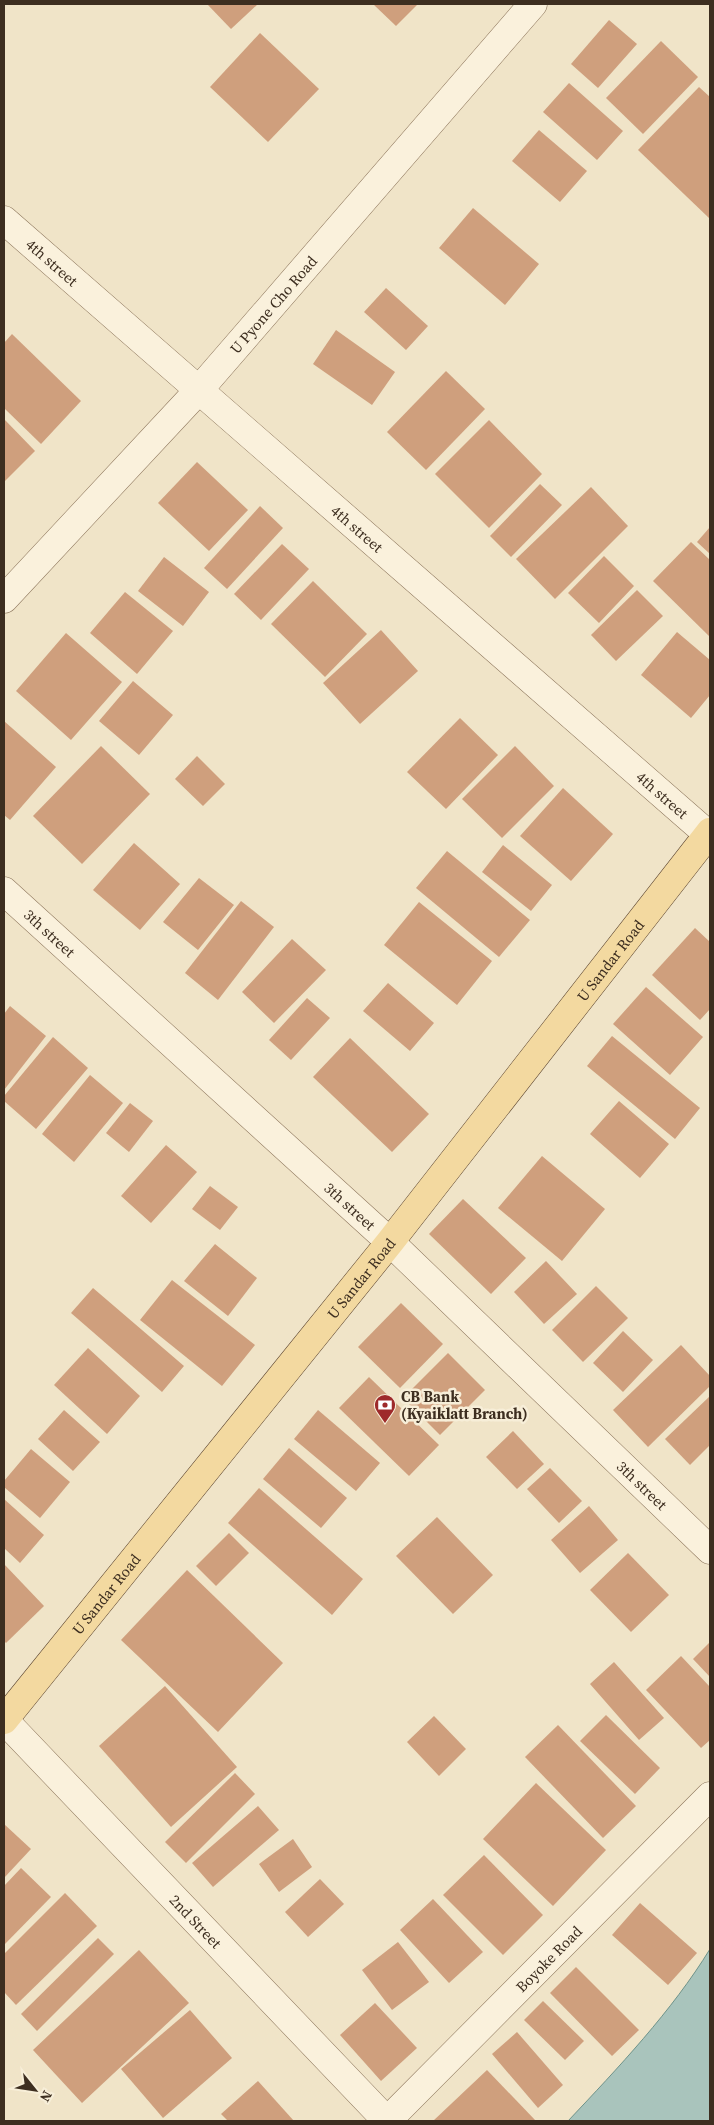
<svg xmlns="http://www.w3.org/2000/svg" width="714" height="2125" font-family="'Source Serif 4',serif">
  <rect width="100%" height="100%" fill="#f0e4c8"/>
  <path fill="#a9c4bc" stroke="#6f938a" d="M710,1949V2121H568C618,2068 672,2011 710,1949Z"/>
  <g fill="#cf9f7d">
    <polygon points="207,4 258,4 231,29"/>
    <polygon points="373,4 418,4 396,26"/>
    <polygon points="609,20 637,44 598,88 571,64"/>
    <polygon points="260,33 319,89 268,142 210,87"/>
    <polygon points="661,41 698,77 643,134 606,98"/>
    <polygon points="569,83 623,131 597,160 543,112"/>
    <polygon points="699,87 710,97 710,216 709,218 638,150"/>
    <polygon points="539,130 587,171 560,202 512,161"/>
    <polygon points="473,208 539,264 505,305 439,248"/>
    <polygon points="386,288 428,326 406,350 364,312"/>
    <polygon points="336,330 395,372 372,405 313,364"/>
    <polygon points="12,334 81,401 41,444 4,408 4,343"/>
    <polygon points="446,371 485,409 426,470 387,432"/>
    <polygon points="4,419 35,451 4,482"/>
    <polygon points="489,420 542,474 489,528 435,474"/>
    <polygon points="197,462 248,510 209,551 158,503"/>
    <polygon points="540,484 562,505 511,557 490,536"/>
    <polygon points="591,487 628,526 555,599 516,559"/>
    <polygon points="260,506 283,528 227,589 204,568"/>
    <polygon points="710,527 710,554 697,542"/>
    <polygon points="691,542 710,560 710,637 653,581"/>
    <polygon points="282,544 309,569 261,620 234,594"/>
    <polygon points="604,556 634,586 599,623 568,593"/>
    <polygon points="164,557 209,592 183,626 138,591"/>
    <polygon points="313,581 367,634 325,677 271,624"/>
    <polygon points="637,590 663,616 616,661 591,635"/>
    <polygon points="125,592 173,631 137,674 90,633"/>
    <polygon points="381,630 418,671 360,724 323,683"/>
    <polygon points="677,632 710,660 710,695 691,718 641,675"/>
    <polygon points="66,633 122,682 71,740 16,691"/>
    <polygon points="133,681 173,715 139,755 99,721"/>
    <polygon points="460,718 498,755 446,809 407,772"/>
    <polygon points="4,721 56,767 10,820 4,815"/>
    <polygon points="101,746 150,794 82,864 33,816"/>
    <polygon points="515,746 554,786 502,838 462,799"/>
    <polygon points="197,756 225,784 203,806 175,779"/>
    <polygon points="563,788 613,834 571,881 520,836"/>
    <polygon points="134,843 180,884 140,930 93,890"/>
    <polygon points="503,845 552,885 531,911 482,872"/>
    <polygon points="447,851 530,920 499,957 416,888"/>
    <polygon points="199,878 234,905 198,950 163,922"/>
    <polygon points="241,901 274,927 218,1000 185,973"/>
    <polygon points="419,902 492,961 457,1005 384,945"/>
    <polygon points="695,928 710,942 710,1009 700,1020 652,975"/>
    <polygon points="292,939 326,970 274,1023 242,992"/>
    <polygon points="388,983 434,1023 410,1051 363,1011"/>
    <polygon points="646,987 703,1037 670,1075 613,1024"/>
    <polygon points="307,998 330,1018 291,1060 269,1040"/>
    <polygon points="10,1006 46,1036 4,1090 4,1014"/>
    <polygon points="612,1036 700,1108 675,1139 587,1066"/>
    <polygon points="53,1037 88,1068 36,1129 4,1101 4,1096"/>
    <polygon points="350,1038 429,1114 392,1152 313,1077"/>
    <polygon points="90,1075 123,1103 74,1162 42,1134"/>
    <polygon points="619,1101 669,1144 640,1178 590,1134"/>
    <polygon points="130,1103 153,1121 129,1152 106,1133"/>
    <polygon points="166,1145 197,1172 151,1223 121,1196"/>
    <polygon points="542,1156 605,1209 562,1261 498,1208"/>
    <polygon points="210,1186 238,1207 220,1230 192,1209"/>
    <polygon points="463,1199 526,1258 491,1294 429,1234"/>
    <polygon points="215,1244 257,1278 228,1316 184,1281"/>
    <polygon points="546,1261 577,1294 544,1324 514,1292"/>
    <polygon points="172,1280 255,1345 222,1386 140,1320"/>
    <polygon points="596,1286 628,1318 583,1362 552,1330"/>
    <polygon points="93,1288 184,1366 162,1392 71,1313"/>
    <polygon points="401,1303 443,1344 400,1388 358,1347"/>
    <polygon points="623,1331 653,1360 623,1392 593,1363"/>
    <polygon points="681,1345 710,1376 710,1386 648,1447 613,1410"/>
    <polygon points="88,1348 140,1396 107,1434 54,1385"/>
    <polygon points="448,1353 485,1390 440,1435 403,1398"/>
    <polygon points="369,1377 439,1445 409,1476 339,1408"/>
    <polygon points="710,1396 710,1445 690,1465 665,1439"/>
    <polygon points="64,1410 100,1442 73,1471 38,1439"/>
    <polygon points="318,1410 380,1463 356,1491 294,1439"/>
    <polygon points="513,1431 544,1464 517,1489 486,1457"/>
    <polygon points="289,1448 347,1498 321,1528 263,1479"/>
    <polygon points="31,1449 70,1482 40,1518 4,1487 4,1481"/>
    <polygon points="550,1468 582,1501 559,1523 527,1489"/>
    <polygon points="259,1488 363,1579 332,1615 228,1523"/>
    <polygon points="4,1499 44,1535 20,1563 4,1548"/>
    <polygon points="589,1506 618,1540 580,1573 551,1540"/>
    <polygon points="437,1517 493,1575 453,1614 396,1556"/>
    <polygon points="229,1533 249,1553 216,1586 196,1566"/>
    <polygon points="628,1553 669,1595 631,1632 590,1590"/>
    <polygon points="4,1564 44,1606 6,1643 4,1641"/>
    <polygon points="187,1570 283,1663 218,1732 121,1640"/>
    <polygon points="710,1642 710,1677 693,1659"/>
    <polygon points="681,1656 710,1687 710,1740 701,1748 646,1690"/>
    <polygon points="614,1662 664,1718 639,1740 590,1684"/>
    <polygon points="165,1686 237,1767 171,1827 99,1746"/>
    <polygon points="606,1715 660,1768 635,1794 580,1741"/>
    <polygon points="434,1716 466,1749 439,1776 407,1742"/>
    <polygon points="558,1725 636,1806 603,1838 525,1757"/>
    <polygon points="235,1773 255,1794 186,1863 165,1842"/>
    <polygon points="536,1783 606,1850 553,1906 483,1839"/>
    <polygon points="258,1806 279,1830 213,1887 192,1863"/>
    <polygon points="4,1824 31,1849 4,1878"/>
    <polygon points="293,1839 312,1867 279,1892 259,1864"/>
    <polygon points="484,1855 543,1915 503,1955 443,1895"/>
    <polygon points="21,1868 51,1897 4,1945 4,1886"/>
    <polygon points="320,1879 344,1904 308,1937 285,1912"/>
    <polygon points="65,1893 97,1926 16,2005 4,1992 4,1954"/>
    <polygon points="433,1899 483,1952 449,1983 400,1930"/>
    <polygon points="640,1903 697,1953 668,1985 612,1935"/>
    <polygon points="98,1938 114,1954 37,2031 21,2014"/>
    <polygon points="398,1942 429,1982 392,2010 362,1970"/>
    <polygon points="139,1950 189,2003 82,2103 33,2050"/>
    <polygon points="576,1967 639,2030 612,2056 550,1993"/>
    <polygon points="543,2001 584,2041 565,2060 524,2020"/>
    <polygon points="375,2003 417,2048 381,2081 340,2035"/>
    <polygon points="190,2010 232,2058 163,2118 121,2069"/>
    <polygon points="517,2032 563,2085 538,2108 492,2054"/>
    <polygon points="487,2070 536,2121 433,2121"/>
    <polygon points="258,2081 294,2121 228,2121 221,2114"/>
  </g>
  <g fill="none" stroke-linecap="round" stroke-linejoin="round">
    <g stroke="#8d765c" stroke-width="29">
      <g id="minor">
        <path id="s1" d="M4,220L710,836"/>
        <path id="s2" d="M4,599L198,391L533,4"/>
        <path id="s3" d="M4,891L390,1242L710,1550"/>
        <path id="s4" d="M4,1720L387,2121"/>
        <path id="s5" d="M387,2121L710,1796"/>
      </g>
    </g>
    <g stroke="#5b4430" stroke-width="29">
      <g id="primary">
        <path id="s6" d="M4,1720L390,1242L710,832"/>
      </g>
    </g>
    <use href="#minor" stroke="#faf1dc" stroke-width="28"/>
    <use href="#primary" stroke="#f3d9a0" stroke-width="28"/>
  </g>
  <defs>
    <g id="bank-pin" transform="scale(1.125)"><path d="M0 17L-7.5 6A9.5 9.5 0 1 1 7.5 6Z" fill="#9e2a2b" stroke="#f7eed8"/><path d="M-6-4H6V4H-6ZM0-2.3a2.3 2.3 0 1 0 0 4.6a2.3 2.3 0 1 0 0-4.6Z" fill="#fff"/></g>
  </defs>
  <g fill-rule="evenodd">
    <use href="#bank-pin" x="385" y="1405"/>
  </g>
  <g text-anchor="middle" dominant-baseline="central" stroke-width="5" stroke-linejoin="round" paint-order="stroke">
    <g font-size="15" fill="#3d2e20" stroke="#f7eed8">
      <text stroke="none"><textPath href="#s1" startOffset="64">4th street</textPath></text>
      <text stroke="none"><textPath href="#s2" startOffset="399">U Pyone Cho Road</textPath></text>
      <text stroke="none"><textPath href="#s1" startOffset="469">4th street</textPath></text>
      <text stroke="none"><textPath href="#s1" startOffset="874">4th street</textPath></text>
      <text stroke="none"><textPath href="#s3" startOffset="62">3th street</textPath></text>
      <text stroke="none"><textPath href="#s6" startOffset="972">U Sandar Road</textPath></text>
      <text stroke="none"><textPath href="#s3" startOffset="468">3th street</textPath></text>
      <text stroke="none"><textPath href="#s6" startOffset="568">U Sandar Road</textPath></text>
      <text stroke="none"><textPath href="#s3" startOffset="872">3th street</textPath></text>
      <text stroke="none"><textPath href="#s6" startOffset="162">U Sandar Road</textPath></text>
      <text stroke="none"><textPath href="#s4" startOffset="278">2nd Street</textPath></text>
      <text stroke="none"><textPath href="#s5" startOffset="229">Boyoke Road</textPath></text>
    </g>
    <g font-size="15" font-weight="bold" fill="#3d2e20" stroke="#f7eed8" text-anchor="start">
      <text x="401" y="1396">CB Bank<tspan x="401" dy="17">(Kyaiklatt Branch)</tspan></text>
    </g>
  </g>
  <rect width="714" height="2125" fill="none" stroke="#3d2e20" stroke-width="10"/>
  <g transform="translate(35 2090) rotate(120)" stroke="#f7eed8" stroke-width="4" paint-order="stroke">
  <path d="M0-4L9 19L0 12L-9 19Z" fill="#3d2e20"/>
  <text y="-8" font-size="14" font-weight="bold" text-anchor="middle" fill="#3d2e20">N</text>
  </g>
</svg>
